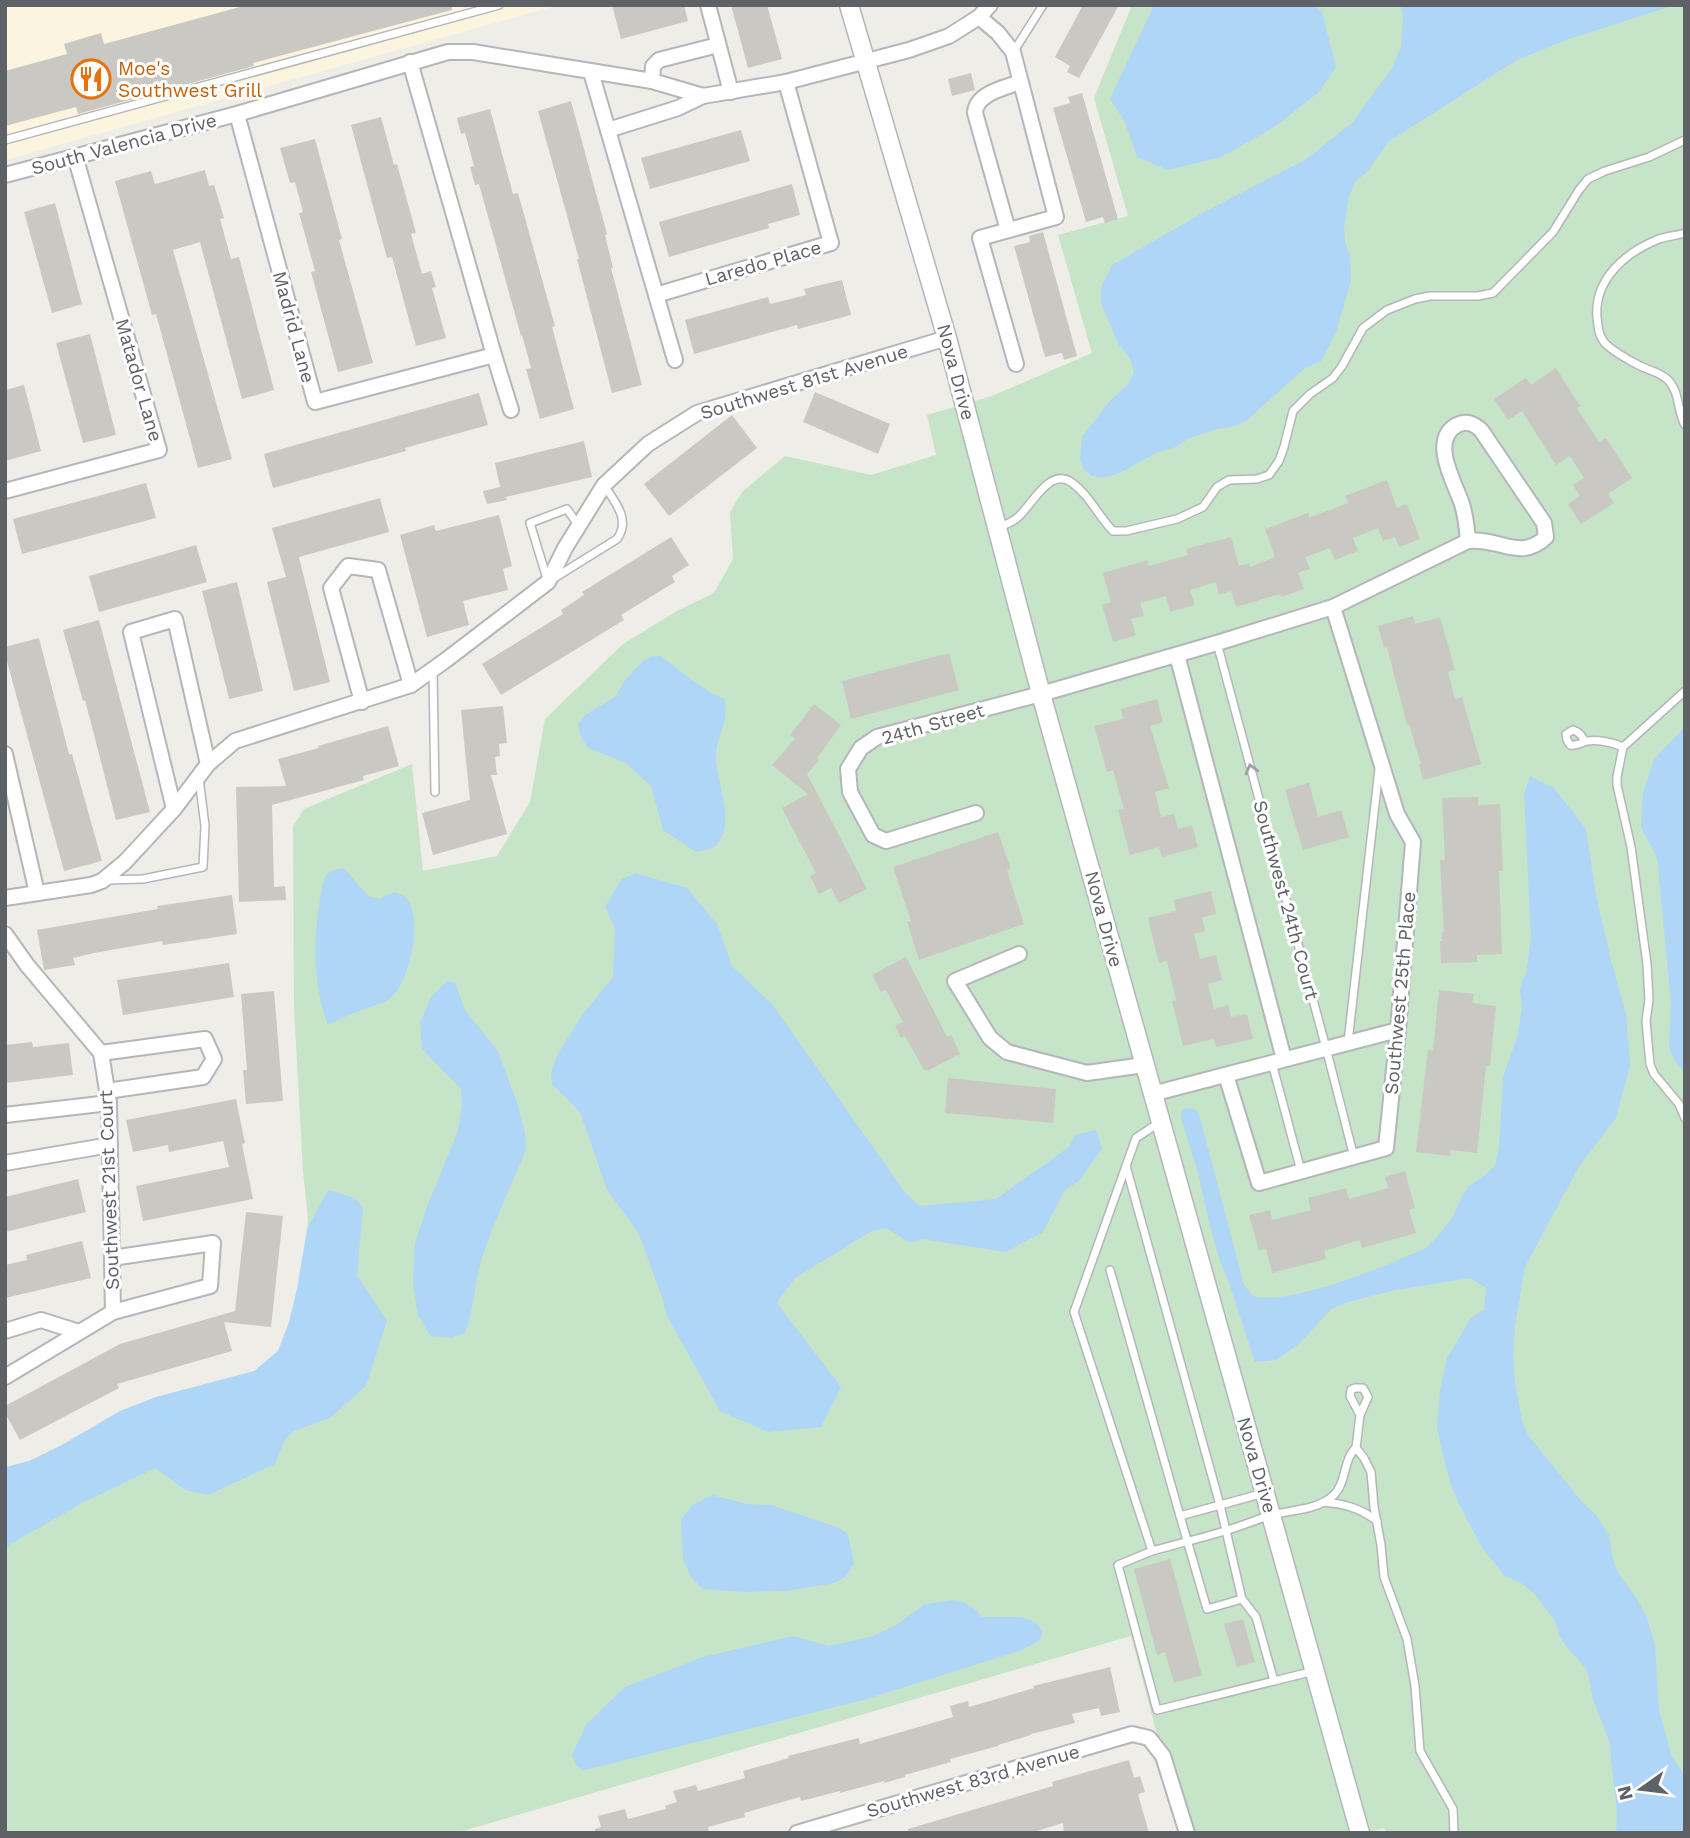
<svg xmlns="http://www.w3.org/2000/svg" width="1690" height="1838" font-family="'Work Sans',sans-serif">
  <rect width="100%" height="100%" fill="#efede7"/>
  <polygon fill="#fbf5e0" points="5,5 559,5 5,160"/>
  <polygon fill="#c6e4c7" points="1132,5 1685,5 1685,1833 1386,1833 1384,1828 1366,1833 1183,1833 1131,1636 456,1833 5,1833 5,1499 319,1367 300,1335 308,1218 303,1171 294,1008 293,826 304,809 412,764 423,871 497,856 530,802 545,719 623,644 677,611 714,593 733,559 730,512 742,492 785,456 871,475 936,455 927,415 992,396 1092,353 1058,235 1128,216 1094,98"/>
  <g fill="#afd6f7">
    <polygon points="1154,5 1313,5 1322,12 1336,67 1319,92 1273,128 1221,157 1168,170 1137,157 1124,120 1110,99"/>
    <polygon points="1401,5 1675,5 1569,39 1517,60 1388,142 1368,171 1356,181 1349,196 1344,228 1345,242 1350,255 1351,280 1336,333 1321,361 1304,369 1246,421 1232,427 1218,429 1189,438 1176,447 1156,453 1118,474 1101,478 1092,476 1084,470 1080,460 1082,437 1109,402 1128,384 1134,372 1130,358 1119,345 1101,304 1101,287 1112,265 1206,211 1305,160 1352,123 1392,68 1401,46 1403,18"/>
    <path d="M653,656H661C681,672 701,688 724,699C730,718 718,735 716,753C714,779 738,823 716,845C711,850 702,850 696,852L663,830L651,786L626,763L588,748L580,735L578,723L585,715L615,697L625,680L643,661Z"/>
    <polygon points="1685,727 1685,1072 1676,1063 1669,1048 1671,1002 1657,858 1641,827 1643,793 1654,759"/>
    <path d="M1530,776L1554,788L1586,829L1596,895L1611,960L1626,1014L1630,1065L1616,1118L1578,1168L1525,1267L1515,1327L1513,1355L1515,1382L1522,1420L1528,1435L1583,1503L1597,1516L1609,1535L1613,1561L1620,1576L1636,1597L1647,1618L1655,1645L1659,1710L1672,1757L1685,1776V1833H1616L1617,1813L1609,1741L1593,1699L1587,1670L1566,1646L1560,1637L1555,1621L1537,1597L1523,1584L1505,1576L1483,1549L1465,1516L1451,1486L1443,1455L1437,1427L1440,1390L1447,1358L1471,1318L1484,1310L1486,1288L1470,1278L1391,1291L1348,1302L1331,1309L1300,1343L1276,1360L1255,1362L1228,1280L1220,1261L1211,1230L1197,1169L1181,1119V1111L1184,1108L1195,1109L1199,1114L1244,1285L1253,1296C1292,1306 1388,1265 1426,1248L1439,1235L1453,1216L1461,1198L1469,1186L1486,1174L1495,1166L1499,1148L1503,1077L1518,1034L1522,1006L1520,990L1522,980L1526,974L1531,936L1524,794Z"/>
    <path d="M344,868L368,896L379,899L394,892C395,892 404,896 404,896C426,914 409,987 388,1000C384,1003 377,1004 373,1006C357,1012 342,1017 328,1025C313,986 313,940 320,899C322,893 322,883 325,877C330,870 336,869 344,868Z"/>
    <polygon points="635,873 687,888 717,924 732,966 772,1004 904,1191 919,1206 996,1199 1069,1147 1075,1135 1096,1130 1102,1149 1079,1181 1065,1190 1043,1232 1006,1252 922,1239 911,1243 886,1228 872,1231 795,1278 777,1303 841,1387 821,1427 768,1432 720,1411 667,1316 662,1297 638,1232 607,1190 580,1112 552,1084 551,1074 557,1055 583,1014 613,977 615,928 605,907 621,880"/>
    <path d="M447,981L455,982L465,1010L498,1051L517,1103L525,1132L526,1150C512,1184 495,1219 483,1255C474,1280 475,1308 465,1333L451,1338L431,1336L418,1316L413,1281L415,1243L428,1204L458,1131L462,1104L461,1089L422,1049L420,1023L431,997Z"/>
    <polygon points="328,1190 355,1198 363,1207 357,1275 387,1321 366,1386 330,1418 294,1431 285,1439 275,1464 208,1495 185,1490 155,1468 82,1503 5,1547 5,1467 29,1461 60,1446 120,1411 156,1397 254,1371 278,1351 289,1322 297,1289 307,1229"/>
    <polygon points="712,1495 747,1504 771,1505 839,1528 848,1534 854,1564 846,1576 835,1583 786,1591 745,1592 703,1589 691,1577 683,1559 681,1520 692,1505"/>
    <path d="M953,1600C966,1601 974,1607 982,1617H1021L1035,1622L1043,1631L1040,1640L1020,1651L863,1700L594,1768L585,1770L577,1766L572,1755L586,1725L625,1687L703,1657L793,1636L829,1646L873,1636L896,1625L925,1604Z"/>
  </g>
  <g fill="#cac8c3">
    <polygon points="247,5 452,5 452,10 253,63 254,66 78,114 76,107 5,126 5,71 67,54 64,44 101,33 104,44"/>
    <polygon points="612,5 684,5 688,21 621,39"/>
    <polygon points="731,5 767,5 782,59 748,68"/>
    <polygon points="1083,5 1119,5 1079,78 1067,72 1070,66 1055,57"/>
    <polygon points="971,73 975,90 952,96 948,79"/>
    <polygon points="1082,93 1118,219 1105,223 1103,217 1086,222 1053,108 1070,103 1068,97"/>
    <polygon points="571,101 607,234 605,235 613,268 611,268 642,385 612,393 577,259 579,259 538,111"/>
    <polygon points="490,109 513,194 518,193 555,326 552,327 574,409 540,419 526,369 531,368 522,335 521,336 479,184 475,185 470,167 474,166 465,133 461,134 457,118"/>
    <polygon points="381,117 394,165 397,164 416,233 411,234 422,274 431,271 436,287 432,288 446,338 416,346 392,257 387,258 351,125"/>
    <polygon points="741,130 750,161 650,189 641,158"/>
    <polygon points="315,139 342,239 339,240 373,363 338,372 311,272 315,271 299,213 303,212 295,182 290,183 280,148"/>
    <polygon points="205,170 209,186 214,185 224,218 220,219 231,259 239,257 274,390 242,399 200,242 173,250 232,459 198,468 156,314 152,315 115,181 151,171 155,184"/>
    <polygon points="792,184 800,215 768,224 769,228 669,257 659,222"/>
    <polygon points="55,203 82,304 52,313 24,212"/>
    <polygon points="1043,232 1077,356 1064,360 1062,353 1045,357 1014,246 1030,242 1029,236"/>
    <polygon points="842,280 851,315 798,329 797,325 694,354 685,320 768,297 770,304 806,295 804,289"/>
    <polygon points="90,334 116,435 83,443 56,343"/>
    <polygon points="1556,368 1580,406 1577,408 1599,442 1606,438 1632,478 1608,494 1614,503 1581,524 1568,504 1580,496 1573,485 1584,478 1570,456 1556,465 1522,411 1508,420 1494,399 1526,378 1531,385"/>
    <polygon points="24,385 41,451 5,461 5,390"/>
    <polygon points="815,392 890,424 878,454 803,422"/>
    <polygon points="479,393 488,425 405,448 406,451 273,488 264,454"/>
    <polygon points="732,415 757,448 669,516 644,484"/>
    <polygon points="584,441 592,477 506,497 507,500 487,504 483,491 500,487 495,463"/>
    <polygon points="1387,480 1397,508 1407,504 1420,539 1399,547 1395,537 1383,541 1378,528 1353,538 1358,551 1335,560 1330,548 1305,557 1310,569 1298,573 1304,589 1281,597 1280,594 1236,607 1231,591 1219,595 1216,582 1190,590 1195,605 1170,612 1166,596 1140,603 1144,616 1131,619 1136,635 1113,642 1102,605 1111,602 1103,573 1147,560 1149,566 1188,555 1186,549 1231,537 1239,566 1249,563 1250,567 1275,557 1265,529 1308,513 1309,518 1348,503 1345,496"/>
    <polygon points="146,483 156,518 22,554 13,519"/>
    <polygon points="380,498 389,532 299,557 330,682 294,691 267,582 286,577 272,528"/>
    <polygon points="499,515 512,566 503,569 508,590 463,601 469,625 427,637 400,535 434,525 436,531"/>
    <polygon points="671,537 689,565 672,576 675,582 621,615 624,620 501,695 482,664 563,614 561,610 584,595 582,592"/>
    <polygon points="196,545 207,582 99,612 89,576"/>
    <polygon points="237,582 263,691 229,699 202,591"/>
    <polygon points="1413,616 1415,624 1440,617 1455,670 1448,672 1455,699 1462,697 1481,764 1423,780 1419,764 1421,764 1409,724 1407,725 1387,647 1384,648 1378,626"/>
    <polygon points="99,620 150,812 116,820 85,700 83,701 63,630"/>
    <polygon points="39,638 69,754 72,754 102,861 64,871 5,654 5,647"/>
    <polygon points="949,653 959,690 851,719 842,681"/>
    <polygon points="1157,699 1163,722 1150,726 1169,788 1155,792 1161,817 1174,814 1178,829 1192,825 1198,847 1162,857 1159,847 1130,855 1118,810 1124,809 1113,770 1107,772 1094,726 1123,719 1121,709"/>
    <polygon points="814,704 841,725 817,758 819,760 807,774 867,889 839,903 831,888 819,894 810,876 816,873 782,808 808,794 772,765 795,739 790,735"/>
    <polygon points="503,706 507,743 499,744 500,756 495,757 497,775 491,775 507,834 433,855 422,813 470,800 461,710"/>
    <polygon points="388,726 399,766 363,776 364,780 272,805 274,887 285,886 286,900 239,902 236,787 286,786 278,759 319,748 318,746"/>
    <polygon points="1309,783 1318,817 1341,810 1349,837 1303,850 1285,790"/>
    <polygon points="1478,797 1478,805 1500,804 1503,871 1499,871 1502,954 1477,955 1477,962 1441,963 1440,941 1442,941 1442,932 1444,932 1440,860 1445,860 1442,798"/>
    <polygon points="998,832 1011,869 1007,870 1024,924 919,960 907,922 911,921 893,867"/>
    <polygon points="1211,891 1216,914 1202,917 1205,931 1194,934 1200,959 1216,955 1222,980 1208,984 1214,1009 1228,1005 1231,1017 1247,1014 1253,1039 1216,1047 1214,1039 1183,1046 1172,1001 1176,1000 1167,961 1159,963 1148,918 1176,911 1174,900"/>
    <polygon points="232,895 237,934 163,945 162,941 94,953 73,958 75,965 44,970 37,930 158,909 157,906"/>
    <polygon points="906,957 947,1037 951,1035 960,1054 929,1070 924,1070 905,1036 901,1038 895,1026 903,1022 886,990 881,992 872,975"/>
    <polygon points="229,963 234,997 123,1015 117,980"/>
    <polygon points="1439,990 1474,994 1472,1003 1496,1006 1490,1066 1486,1066 1477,1153 1451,1150 1450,1156 1416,1152 1428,1050 1433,1051"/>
    <polygon points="274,991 283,1101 246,1104 243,1070 247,1070 241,994"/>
    <polygon points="32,1042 33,1047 69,1043 73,1075 5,1083 5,1045"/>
    <polygon points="948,1078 1056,1089 1053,1123 945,1113"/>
    <polygon points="236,1099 245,1143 242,1144 253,1199 143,1221 136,1186 229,1167 223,1141 169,1152 168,1145 133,1152 126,1120"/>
    <polygon points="1405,1171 1415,1208 1409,1210 1416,1233 1362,1248 1360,1240 1324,1251 1326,1259 1272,1273 1266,1249 1259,1250 1249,1215 1270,1210 1272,1220 1311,1210 1308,1198 1346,1188 1349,1199 1388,1188 1385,1177"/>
    <polygon points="78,1179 86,1212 5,1232 5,1197"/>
    <polygon points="246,1212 283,1216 271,1327 224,1322 232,1351 117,1384 119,1388 20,1440 5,1413 5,1406 120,1344 235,1311"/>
    <polygon points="82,1241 91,1278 5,1298 5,1265 27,1260 26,1255"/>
    <polygon points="1170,1559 1202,1675 1174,1683 1165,1652 1157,1655 1134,1569"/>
    <polygon points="1243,1619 1255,1662 1237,1667 1224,1624"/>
    <polygon points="1110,1667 1120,1712 1101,1716 1099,1708 1072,1714 1075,1723 1031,1734 1031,1735 998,1745 998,1746 950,1759 951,1762 905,1775 905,1777 884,1783 884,1781 840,1793 840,1791 801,1801 800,1797 744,1813 745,1817 708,1827 709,1833 595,1833 595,1829 601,1827 598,1816 625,1809 628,1819 666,1809 665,1806 677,1802 673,1791 696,1785 698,1791 745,1778 743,1771 789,1758 788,1756 859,1738 860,1744 953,1717 950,1706 968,1701 969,1707 1034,1688 1033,1686"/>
    <polygon points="1129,1760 1134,1778 1140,1776 1145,1792 1138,1794 1149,1833 1064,1833 1063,1823 1030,1833 908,1833 908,1829 1053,1786 1052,1782"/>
  </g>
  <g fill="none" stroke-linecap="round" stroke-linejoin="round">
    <g stroke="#b4b6ba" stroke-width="10">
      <g id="service">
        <polyline points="1014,51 1043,5"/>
        <polyline points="5,140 499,5"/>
        <path d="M1685,233C1676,236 1667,236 1659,239C1626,252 1594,279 1597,317C1598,328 1599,339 1608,346C1617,354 1629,360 1640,366C1649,370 1661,373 1668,380C1680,392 1677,411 1685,425"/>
        <path d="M578,525L567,509L530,523L548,582L617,539C631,520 615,502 604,485"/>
        <path d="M998,527C1005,525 1012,522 1017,518C1031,507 1049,467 1071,482C1089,494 1098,516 1113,531H1126L1177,519L1203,507L1217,487L1229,480L1257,479L1269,475L1279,461L1284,447L1293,411L1310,394L1333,378L1342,366L1363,328L1387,310L1415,299L1430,296H1478L1493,293L1553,232L1579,190L1588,179L1605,171L1649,157L1685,140"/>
        <polyline points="1217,643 1326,1048 1354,1157"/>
        <polyline points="433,670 435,792"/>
        <path d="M1584,742C1583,735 1579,732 1573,730L1566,734L1567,740L1570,745C1578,746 1580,743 1587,741C1598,739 1614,743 1623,747L1685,691"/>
        <polyline points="1623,747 1617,777 1617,785 1631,847 1647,964 1649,1000 1646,1021 1650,1064 1654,1074 1679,1104 1685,1118"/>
        <polyline points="106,880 143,879 203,867 205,826 199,778"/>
        <polyline points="1348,1042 1379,769"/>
        <polyline points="1272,1063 1301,1171"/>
        <path d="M1160,1122L1136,1138L1074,1312L1152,1551C1177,1544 1201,1538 1225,1531C1241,1526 1256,1520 1271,1515C1291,1510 1317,1510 1333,1496C1347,1483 1343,1459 1356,1448"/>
        <polyline points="1126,1166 1220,1505 1242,1599 1256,1617 1274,1681 1157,1710 1118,1565 1152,1551"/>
        <polyline points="1110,1270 1180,1516 1264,1493"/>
        <polyline points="1360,1415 1350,1396 1351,1390 1355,1388 1363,1388 1368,1397 1360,1415 1356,1448 1364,1458 1371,1472 1374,1507 1381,1545 1384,1577 1407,1639 1415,1686 1420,1751 1453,1809 1454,1833"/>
        <path d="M1324,1502C1345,1504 1360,1508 1377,1521"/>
        <polyline points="1180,1516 1207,1609 1242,1599"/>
        <polyline points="1274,1681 1314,1671"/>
      </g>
    </g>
    <g stroke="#b4b6ba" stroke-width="18">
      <g id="minor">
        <polyline points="708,5 731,92"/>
        <polyline points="979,17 998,33 1013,52 1056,217 980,238 1016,364"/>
        <polyline points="410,62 494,355 511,410"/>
        <polyline points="591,72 675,360"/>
        <polyline points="652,81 653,66 659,60 718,45"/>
        <polyline points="237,114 315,402 494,355"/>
        <polyline points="608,130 678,108 703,96"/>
        <polyline points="5,175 237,114 448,52 473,52 652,81 703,96 786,82 909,50 949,36 979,17 990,5"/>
        <path d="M1008,230L975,113C976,93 1005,88 1020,82"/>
        <polyline points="656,295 831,243 786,82"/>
        <polyline points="5,491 159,450 75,156"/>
        <polyline points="1177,655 1284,1059"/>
        <polyline points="362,702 331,588 348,566 378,570 411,685"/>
        <polyline points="5,754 37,893"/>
        <polyline points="174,809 131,632 175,619 208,764"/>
        <path d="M976,813L886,841L873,835L850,792L848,769L861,748L877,737L1041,694L1217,643L1333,607L1468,541C1500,537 1520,562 1546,537L1544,523L1481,430C1474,424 1467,420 1457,425C1429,440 1455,483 1462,504C1466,517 1467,529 1468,541"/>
        <polyline points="5,898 91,885 102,881 125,862 174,809 208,764 235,741 411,685 446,660 548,582 565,548 604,485 648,444 697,413 947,338"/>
        <polyline points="5,934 27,965 101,1053 109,1103 113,1312"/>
        <polyline points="1019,954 955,981 990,1038 1007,1052 1087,1073 1144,1065"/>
        <polyline points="101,1053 205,1039 214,1059 203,1077 107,1091"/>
        <polyline points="1226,1075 1259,1183 1386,1148 1398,1030 1413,842 1397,814 1333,607"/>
        <polyline points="1152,1094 1398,1030"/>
        <polyline points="5,1115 109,1103"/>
        <polyline points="5,1163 110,1145"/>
        <polyline points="5,1331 41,1320 79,1332"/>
        <polyline points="5,1377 113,1312 210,1286 213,1243 112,1258"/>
        <polyline points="797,1833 1132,1734 1149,1738 1163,1756 1187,1833"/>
      </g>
    </g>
    <g stroke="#b4b6ba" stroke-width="21">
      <polyline id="tertiary" points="849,5 947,338 1041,694 1360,1833"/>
    </g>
    <use href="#service" stroke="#fff" stroke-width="7"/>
    <use href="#minor" stroke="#fff" stroke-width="14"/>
    <use href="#tertiary" stroke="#fff" stroke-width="18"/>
  </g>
  <defs><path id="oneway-chevron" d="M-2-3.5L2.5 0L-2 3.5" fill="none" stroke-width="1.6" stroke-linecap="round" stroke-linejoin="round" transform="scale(1.75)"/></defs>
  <use stroke="#9ea0a3" href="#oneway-chevron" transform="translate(1251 769) rotate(-105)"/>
  <defs>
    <g id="restaurant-ring" transform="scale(2.0125)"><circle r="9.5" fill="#fff" stroke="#e8710a" stroke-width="1.5"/><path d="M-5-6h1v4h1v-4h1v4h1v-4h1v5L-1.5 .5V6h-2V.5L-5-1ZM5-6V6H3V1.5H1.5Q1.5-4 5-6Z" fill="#e8710a"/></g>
  </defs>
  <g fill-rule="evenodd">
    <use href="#restaurant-ring" x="91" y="79"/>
  </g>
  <g text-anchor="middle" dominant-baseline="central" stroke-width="6" stroke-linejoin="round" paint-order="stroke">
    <g font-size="19" fill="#c56008" stroke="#fff" text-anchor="start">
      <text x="118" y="68">Moe's<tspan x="118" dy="22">Southwest Grill</tspan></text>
    </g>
    <g font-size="19" fill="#5e6165" stroke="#fff">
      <text transform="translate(124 144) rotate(-15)">South Valencia Drive</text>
      <text transform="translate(763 263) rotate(-16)">Laredo Place</text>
      <text transform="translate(294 327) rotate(75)">Madrid Lane</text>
      <text transform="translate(956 372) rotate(75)">Nova Drive</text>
      <text transform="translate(139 380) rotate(74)">Matador Lane</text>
      <text transform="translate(804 382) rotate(-17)">Southwest 81st Avenue</text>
      <text transform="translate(933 724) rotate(-16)">24th Street</text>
      <text transform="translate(1286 900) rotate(75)">Southwest 24th Court</text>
      <text transform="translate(1104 919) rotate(75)">Nova Drive</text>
      <text transform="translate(1400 993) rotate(-85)">Southwest 25th Place</text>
      <text transform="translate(109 1190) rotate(-92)">Southwest 21st Court</text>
      <text transform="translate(1257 1465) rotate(74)">Nova Drive</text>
      <text transform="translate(973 1781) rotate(-16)">Southwest 83rd Avenue</text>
    </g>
  </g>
  <rect width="1690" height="1838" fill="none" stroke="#5e6165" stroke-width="14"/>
  <g transform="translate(1641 1789) rotate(256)" stroke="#ffffff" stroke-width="5" paint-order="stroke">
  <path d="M0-5L12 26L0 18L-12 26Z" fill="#5e6165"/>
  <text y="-10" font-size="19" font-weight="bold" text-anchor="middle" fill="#5e6165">N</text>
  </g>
</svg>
